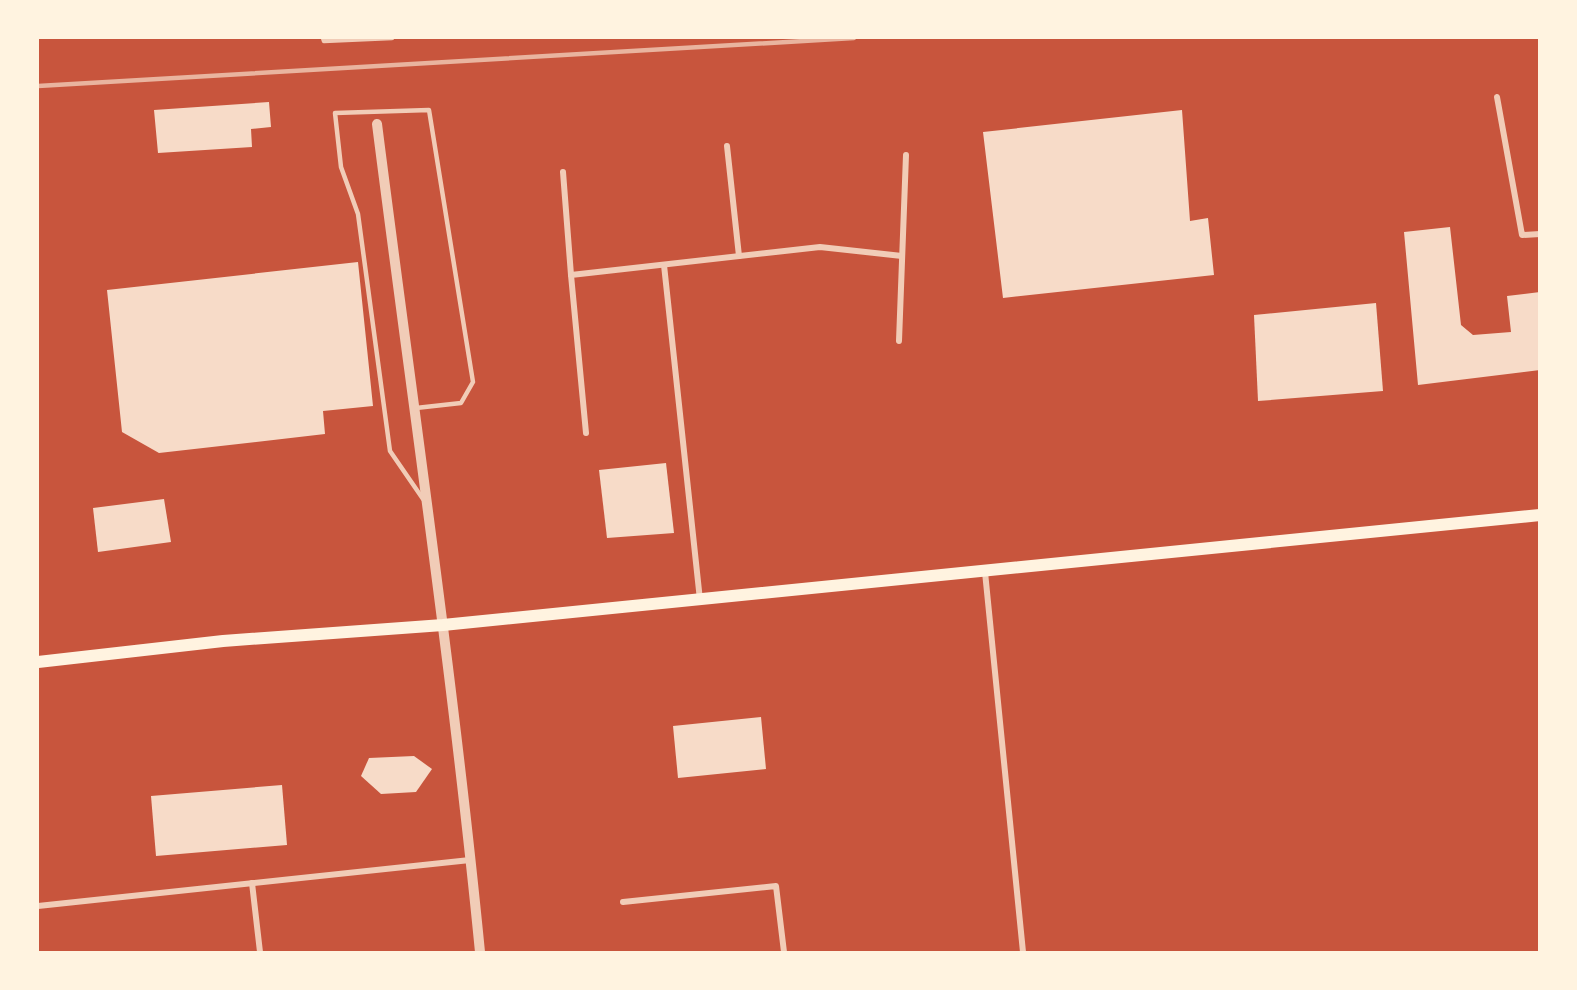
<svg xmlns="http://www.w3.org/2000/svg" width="1577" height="990" font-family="'Nunito Sans',sans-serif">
  <rect width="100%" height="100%" fill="#c8553d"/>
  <g fill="#f7dbc8">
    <polygon points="269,102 271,127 251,129 252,147 158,153 154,110"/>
    <polygon points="1182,110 1190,221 1208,218 1214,275 1003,298 983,132"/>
    <polygon points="1450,227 1461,325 1473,335 1511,332 1507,296 1540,292 1540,370 1418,385 1404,232"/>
    <polygon points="358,262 373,406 323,411 325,434 159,453 122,432 107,290"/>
    <polygon points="1376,303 1383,391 1258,401 1254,315"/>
    <polygon points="666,463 674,533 607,538 599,470"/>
    <polygon points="164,499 171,542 98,552 93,508"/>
    <polygon points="761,717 766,769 678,778 673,726"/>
    <polygon points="414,756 432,769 416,792 381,794 361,776 369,758"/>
    <polygon points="282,785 287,845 156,856 151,796"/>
  </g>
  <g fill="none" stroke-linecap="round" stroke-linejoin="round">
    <g stroke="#f1ccb7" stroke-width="4.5">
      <polyline points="323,38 324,41 392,38"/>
      <polyline points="416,408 461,403 473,382 429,110 335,113 341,167 358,214 390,451 423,499"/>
    </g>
    <g stroke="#f1ccb7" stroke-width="6">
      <polyline points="1497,97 1522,235 1540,234"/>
      <polyline points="727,146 739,256"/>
      <polyline points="563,172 571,275"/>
      <polyline points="664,265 700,600"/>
      <polyline points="899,341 906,155"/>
      <polyline points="586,433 571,275 820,247 902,256"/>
      <polyline points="985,572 1023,952"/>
      <polyline points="252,883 260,952"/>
      <polyline points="623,902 776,886 784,952"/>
      <polyline points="38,906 470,860"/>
    </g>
    <path stroke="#f1ccb7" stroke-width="10" d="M377,124C412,400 453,676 480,952"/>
    <polyline stroke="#fff3e0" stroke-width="12" points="38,662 223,641 443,625 1540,515"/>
    <polyline stroke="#e9b49f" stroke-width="4.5" points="38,86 854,38"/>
  </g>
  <rect width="1577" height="990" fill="none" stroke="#fff3e0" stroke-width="78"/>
</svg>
